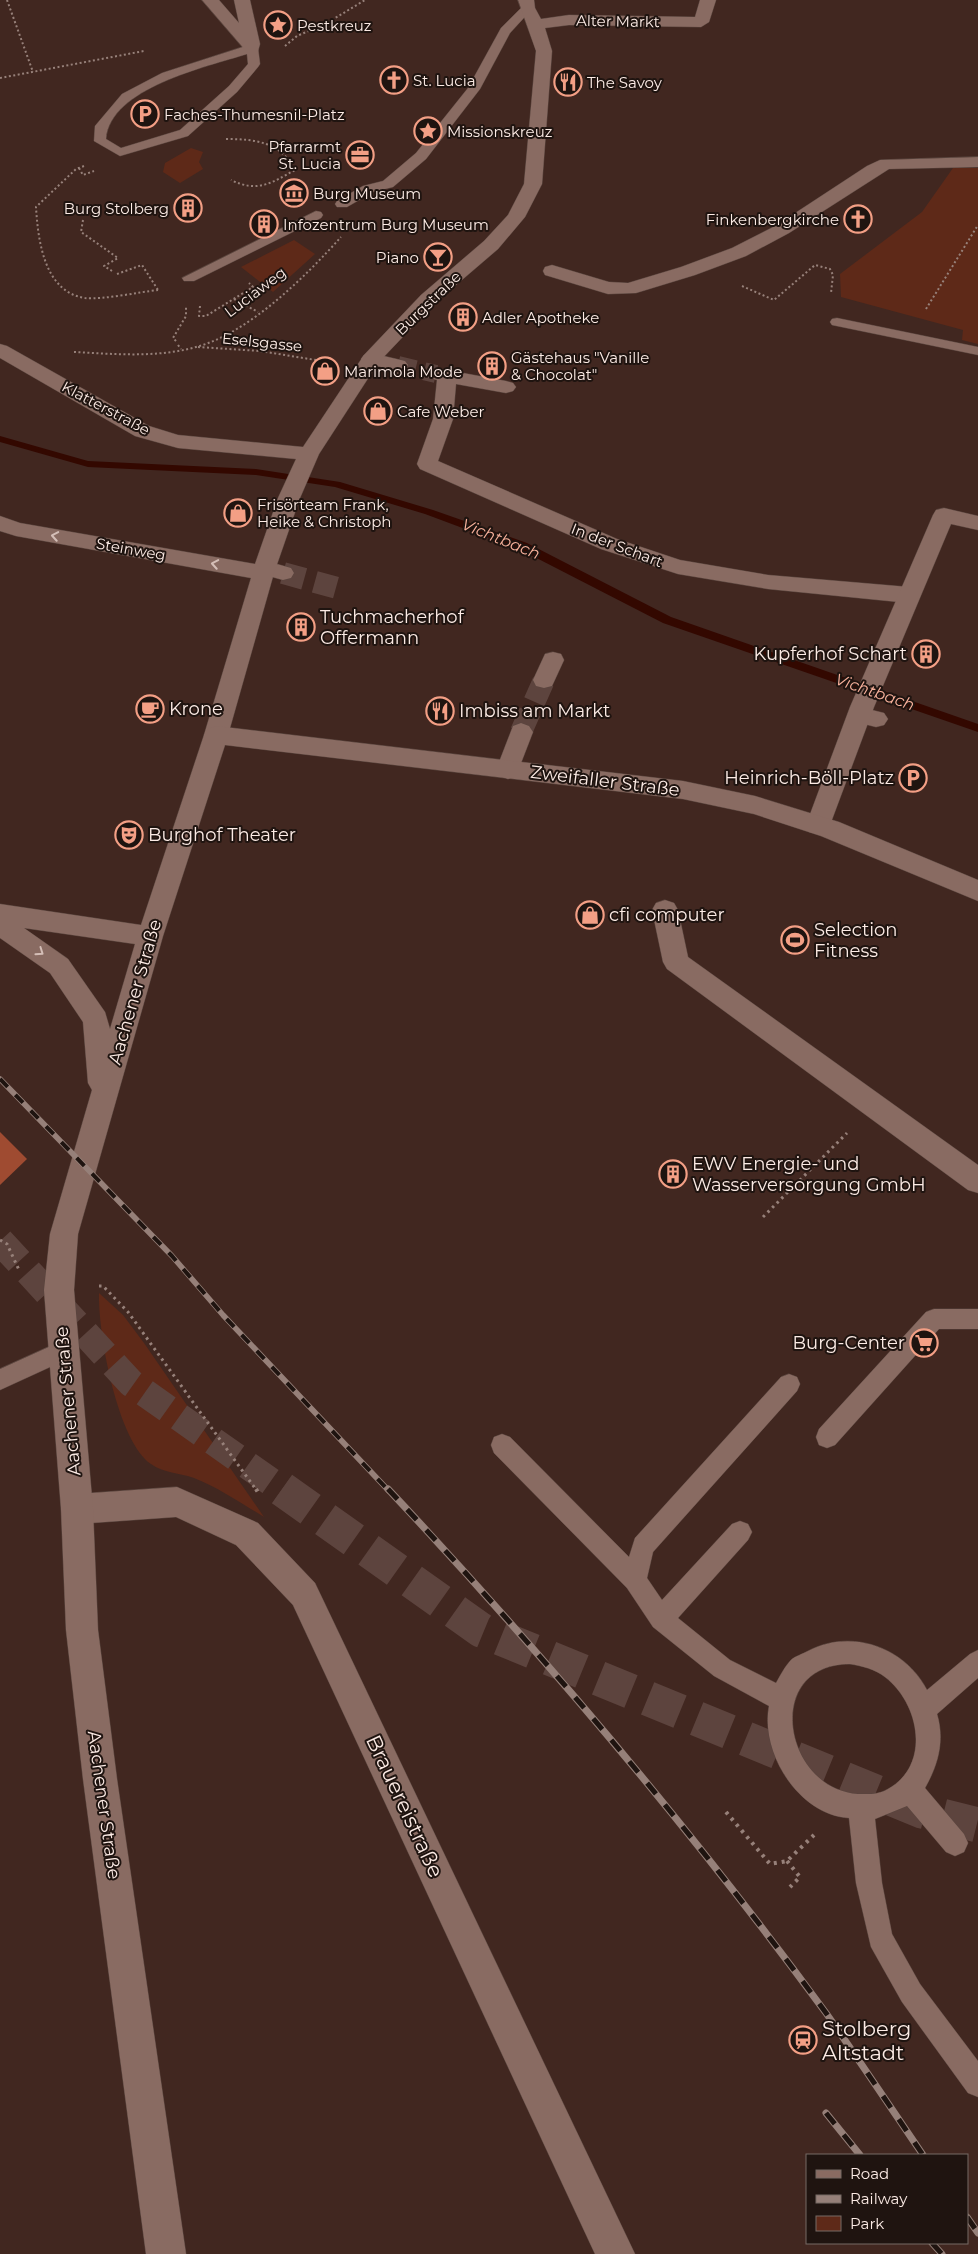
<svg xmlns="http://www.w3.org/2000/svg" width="978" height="2254" font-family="Montserrat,sans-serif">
  <rect width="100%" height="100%" fill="#412720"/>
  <g fill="#5e2918">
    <polygon points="191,148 203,152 199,162 203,169 180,183 163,172 165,163"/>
    <polygon points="953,168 978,168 978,344 962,340 963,330 841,297 840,274 922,212"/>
    <polygon points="294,240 315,254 273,292 241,267"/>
    <path d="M99,1293L123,1315L144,1343L264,1517C241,1503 219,1488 194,1478C180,1473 163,1473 151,1464C117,1440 98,1333 99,1293Z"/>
  </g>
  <polygon fill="#9f4b31" points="0,1132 27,1159 0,1185"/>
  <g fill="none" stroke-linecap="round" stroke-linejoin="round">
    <polygon fill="#330800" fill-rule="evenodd" points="0,436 88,461 256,469 340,482 433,510 527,543 671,617 978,724 978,732 663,623 519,549 425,514 335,487 256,475 88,467 0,442"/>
    <polyline stroke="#5d443e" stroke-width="18" stroke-dasharray="18 9" stroke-linecap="butt" points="398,365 436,374"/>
    <g stroke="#5d443e" stroke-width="22" stroke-dasharray="22 11" stroke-linecap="butt">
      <polyline points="283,573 337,588"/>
      <polyline points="521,732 544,680"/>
    </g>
    <polyline stroke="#5d443e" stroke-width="28" stroke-dasharray="28 14" stroke-linecap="butt" points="0,1241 131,1383 284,1491"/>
    <polyline stroke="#5d443e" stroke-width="35" stroke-dasharray="35 18" stroke-linecap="butt" points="282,1489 481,1630 922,1811 978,1825"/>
    <g stroke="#59453e" stroke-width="1">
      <g id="service">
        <polygon points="527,4 533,8 510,33 480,89 426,159 393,187 373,192 347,207 337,207 335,204 337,201 363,186 383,181 416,153 468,88 501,28 523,6"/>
        <path d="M252,44L258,48L260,64L258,67L237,92L188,136L120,156L94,141L95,126L122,94L162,73ZM247,54L248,64L229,86L180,130L121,148L106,139C110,88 206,67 247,54Z"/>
        <polygon points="316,211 321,212 323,215 321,218 194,281 184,281 182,278"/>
        <polygon points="837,318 978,347 978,355 832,325 830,322 832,319"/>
        <polygon points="934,1309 978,1309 978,1329 939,1329 835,1445 827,1448 819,1445 816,1437 819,1429 926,1312"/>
        <polygon points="64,1340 72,1343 75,1350 72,1357 0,1390 0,1369"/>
        <path d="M789,1374L797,1377L800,1384L797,1391L653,1552L647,1578L662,1600L732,1524L740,1521L748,1524L752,1532L748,1540L678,1618L730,1660L776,1683C780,1676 785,1666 791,1660C795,1656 803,1654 808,1651C851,1628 905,1647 927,1690L970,1654L978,1650V1678L937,1714C945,1741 938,1765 925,1788L964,1834L968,1843L964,1852L955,1856L946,1852L907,1806L875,1819L882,1883L892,1934L920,1984L978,2061V2097L968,2093L902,2002L871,1947L856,1883L849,1818C799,1815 760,1753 769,1706L714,1676L653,1627L627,1588L494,1453L491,1445L494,1437L502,1434L510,1437L629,1557L635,1538L781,1377ZM850,1664C862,1666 875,1669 885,1677C920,1704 931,1765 888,1789C878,1795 868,1794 858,1794C783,1789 762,1664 850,1664Z"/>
      </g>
    </g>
    <g stroke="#59453e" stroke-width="1">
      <g id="pedestrian">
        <polygon points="371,353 405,361 408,365 405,369 398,371 364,363 361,359 364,355"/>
        <polygon points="436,368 506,381 513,383 516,387 513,391 506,393 456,384 453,419 438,461 617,539 680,560 768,575 909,587 917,590 920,595 917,600 909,603 768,589 678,574 601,549 420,469 417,464 433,419 437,380 429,378 426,374 429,370"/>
        <polygon points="266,561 291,568 294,573 291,578 283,580 258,573 255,568 258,563"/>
        <polygon points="553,652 561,654 564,660 552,686 544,688 536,686 533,680 545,654"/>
        <polygon points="860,707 884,713 888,719 884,725 876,727 852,721 848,715 852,709"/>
        <polygon points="521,723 529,726 533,732 516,776 508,779 500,776 496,770 513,726"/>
        <polygon points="665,900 674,903 678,910 688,957 978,1165 978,1193 968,1190 667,969 663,962 652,910 656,903"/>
      </g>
    </g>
    <g stroke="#59453e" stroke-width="1">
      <g id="minor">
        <polygon points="202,0 219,0 239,23 234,0 250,0 260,44 258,51 246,51"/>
        <polygon points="518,0 534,0 535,8 541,19 569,15 695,17 700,0 716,0 709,22 701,27 569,25 545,28 552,51 542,184 525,217 498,249 435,303 378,363 319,454 300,498 274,573 228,735 224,741 216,744 208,741 204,735 251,578 16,536 0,531 0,516 20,523 255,564 278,498 296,459 178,448 135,436 0,358 0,344 7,346 149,426 178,435 303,447 364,355 421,295 484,241 508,215 524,184 536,51"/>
        <polygon points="978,157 978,167 889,169 789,233 746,256 695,275 636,293 608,294 545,275 543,271 545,267 552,265 609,282 628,283 681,267 732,248 777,225 867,166 880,160"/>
        <polygon points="944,508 978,516 978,530 951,524 874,707 830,825 827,832 818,834 809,832 806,825 850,707 933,515 936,510"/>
        <polygon points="177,1487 258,1523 315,1583 635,2254 595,2254 293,1605 236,1545 176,1517 77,1524 66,1520 61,1509 66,1498 77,1494"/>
      </g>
    </g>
    <g stroke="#59453e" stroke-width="1">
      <path id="tertiary" d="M216,726L683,781L755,796L839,822L978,880V901L821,836L754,814L683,799L225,745L163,936L78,1234L74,1290L93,1509L98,1630L117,1779L186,2254H146L83,1779L66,1630L61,1509L44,1290L50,1234L92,1090L88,1083L83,1022L50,973L0,938V904L141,925L204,735L208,729ZM24,928L135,944L110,1029L105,1012L68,959Z"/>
    </g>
    <g stroke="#97817a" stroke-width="2" stroke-dasharray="2 2.5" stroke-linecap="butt">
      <polyline points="7,0 33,72"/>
      <polyline points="285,46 297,36 327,23 365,0"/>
      <polyline points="0,78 144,51"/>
      <path d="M226,139C255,139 281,142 295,170C271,183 258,193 231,180"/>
      <path d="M84,166L76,169L36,207C38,240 44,292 85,298C103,300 139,292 158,290"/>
      <polyline points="79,168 83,175 94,171"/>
      <polyline points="83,220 81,232 118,258 104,266 112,271"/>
      <polyline points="117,274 142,265 158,290 160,289"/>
      <polyline points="742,286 774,300 815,265 830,269 833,275 831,293"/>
      <polyline points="234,299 258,312"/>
      <polyline points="200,306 199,316 206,316 253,287 249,283"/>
      <polyline points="926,309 978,225"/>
      <polyline points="176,341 173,338 186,316 186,306"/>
      <polyline points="178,345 181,349"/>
      <polyline points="198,347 260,351 328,362"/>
      <path d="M74,352C114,354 157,358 196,347C249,333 305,277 341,237"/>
    </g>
    <g stroke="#97817a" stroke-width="3" stroke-dasharray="2.5 4" stroke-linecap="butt">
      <polyline points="763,1217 847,1133"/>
      <polyline points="0,1240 7,1244 19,1270"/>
      <polyline points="99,1286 103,1286 128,1312 257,1491"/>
    </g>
    <g stroke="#97817a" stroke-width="4" stroke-dasharray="3 5" stroke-linecap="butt">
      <polyline points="256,1489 259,1494"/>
      <polyline points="726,1812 770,1864 787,1861 814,1835"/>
      <polyline points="787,1861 800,1877 790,1887"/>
    </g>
    <use href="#service" fill="#896b62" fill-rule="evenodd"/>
    <use href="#pedestrian" fill="#896b62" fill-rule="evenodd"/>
    <use href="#minor" fill="#896b62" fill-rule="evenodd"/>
    <use href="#tertiary" fill="#896b62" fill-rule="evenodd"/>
    <g stroke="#968079" stroke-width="5.5">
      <polyline id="rail-far1" points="0,1079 172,1256 223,1315 389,1491"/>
    </g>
    <g stroke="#968079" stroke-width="7">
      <g id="rail">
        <path d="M388,1489C544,1655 691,1829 826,2013C859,2060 891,2108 923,2155"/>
        <polyline points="826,2113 860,2155"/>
        <polyline points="967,2217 978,2233"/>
        <polyline points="932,2243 942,2254"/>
      </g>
    </g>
    <use href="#rail-far1" stroke="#1f1410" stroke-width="4" stroke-dasharray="11" stroke-linecap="butt"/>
    <use href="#rail" stroke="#1f1410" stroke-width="5" stroke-dasharray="14" stroke-linecap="butt"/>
  </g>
  <defs><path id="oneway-chevron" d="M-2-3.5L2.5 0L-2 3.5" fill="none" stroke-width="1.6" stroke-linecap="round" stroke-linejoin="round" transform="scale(1.25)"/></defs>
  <g stroke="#d4beb7">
    <use href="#oneway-chevron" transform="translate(55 536) rotate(-170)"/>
    <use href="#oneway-chevron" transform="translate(215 564) rotate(-170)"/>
    <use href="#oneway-chevron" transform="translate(40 952) rotate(35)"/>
  </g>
  <defs>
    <g id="sight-ring" transform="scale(1.4375)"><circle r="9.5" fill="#1f1410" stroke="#f39f85" stroke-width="1.5"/><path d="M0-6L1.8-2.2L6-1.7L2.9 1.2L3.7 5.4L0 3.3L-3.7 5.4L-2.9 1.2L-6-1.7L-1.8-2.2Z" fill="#f39f85"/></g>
    <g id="church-ring" transform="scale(1.4375)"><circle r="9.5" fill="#1f1410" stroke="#f39f85" stroke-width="1.5"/><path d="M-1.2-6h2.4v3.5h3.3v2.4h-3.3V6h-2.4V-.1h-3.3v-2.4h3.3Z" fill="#f39f85"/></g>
    <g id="restaurant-ring" transform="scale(1.4375)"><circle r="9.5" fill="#1f1410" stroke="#f39f85" stroke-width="1.5"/><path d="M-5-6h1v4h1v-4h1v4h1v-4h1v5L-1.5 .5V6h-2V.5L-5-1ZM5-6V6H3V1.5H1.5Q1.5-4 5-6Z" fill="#f39f85"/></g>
    <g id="parking-ring" transform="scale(1.4375)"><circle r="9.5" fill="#1f1410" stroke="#f39f85" stroke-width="1.5"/><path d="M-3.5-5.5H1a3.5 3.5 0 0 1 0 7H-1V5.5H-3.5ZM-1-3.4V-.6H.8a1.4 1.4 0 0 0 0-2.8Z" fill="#f39f85"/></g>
    <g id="office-ring" transform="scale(1.4375)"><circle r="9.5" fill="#1f1410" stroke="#f39f85" stroke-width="1.5"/><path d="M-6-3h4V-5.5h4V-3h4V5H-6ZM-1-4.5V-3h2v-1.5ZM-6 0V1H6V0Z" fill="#f39f85"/></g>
    <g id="museum-ring" transform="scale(1.4375)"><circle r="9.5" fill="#1f1410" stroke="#f39f85" stroke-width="1.5"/><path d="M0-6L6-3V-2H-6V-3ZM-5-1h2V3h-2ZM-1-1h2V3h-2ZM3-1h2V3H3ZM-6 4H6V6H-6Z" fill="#f39f85"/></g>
    <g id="building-ring" transform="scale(1.4375)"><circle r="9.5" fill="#1f1410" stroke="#f39f85" stroke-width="1.5"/><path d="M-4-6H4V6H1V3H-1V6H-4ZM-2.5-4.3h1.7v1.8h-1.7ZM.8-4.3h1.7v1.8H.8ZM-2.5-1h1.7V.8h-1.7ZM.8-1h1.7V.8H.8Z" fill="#f39f85"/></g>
    <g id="bar-ring" transform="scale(1.4375)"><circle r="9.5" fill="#1f1410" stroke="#f39f85" stroke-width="1.5"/><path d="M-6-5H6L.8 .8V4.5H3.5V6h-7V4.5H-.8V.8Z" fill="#f39f85"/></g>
    <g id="shop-ring" transform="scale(1.4375)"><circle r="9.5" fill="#1f1410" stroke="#f39f85" stroke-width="1.5"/><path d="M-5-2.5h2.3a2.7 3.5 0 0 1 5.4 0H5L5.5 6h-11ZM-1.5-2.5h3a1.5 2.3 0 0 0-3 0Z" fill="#f39f85"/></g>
    <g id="cafe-ring" transform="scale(1.4375)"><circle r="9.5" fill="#1f1410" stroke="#f39f85" stroke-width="1.5"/><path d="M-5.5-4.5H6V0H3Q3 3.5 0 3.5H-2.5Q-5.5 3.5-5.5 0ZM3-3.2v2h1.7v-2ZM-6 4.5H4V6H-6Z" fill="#f39f85"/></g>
    <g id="theatre-ring" transform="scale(1.4375)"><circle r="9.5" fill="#1f1410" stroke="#f39f85" stroke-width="1.5"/><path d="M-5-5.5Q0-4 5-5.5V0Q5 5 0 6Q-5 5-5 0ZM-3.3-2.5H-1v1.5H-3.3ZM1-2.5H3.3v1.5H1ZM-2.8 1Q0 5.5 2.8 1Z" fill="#f39f85"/></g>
    <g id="stadium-ring" transform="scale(1.4375)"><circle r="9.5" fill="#1f1410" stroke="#f39f85" stroke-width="1.5"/><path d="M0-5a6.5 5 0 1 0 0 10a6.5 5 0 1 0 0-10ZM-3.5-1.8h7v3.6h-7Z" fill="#f39f85"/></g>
    <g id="supermarket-ring" transform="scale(1.4375)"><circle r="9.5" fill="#1f1410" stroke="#f39f85" stroke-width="1.5"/><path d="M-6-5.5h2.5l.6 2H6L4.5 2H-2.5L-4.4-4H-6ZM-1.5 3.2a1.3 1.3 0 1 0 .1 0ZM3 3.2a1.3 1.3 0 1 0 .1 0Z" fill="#f39f85"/></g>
    <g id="station-ring" transform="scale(1.4375)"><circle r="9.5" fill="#1f1410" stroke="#f39f85" stroke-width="1.5"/><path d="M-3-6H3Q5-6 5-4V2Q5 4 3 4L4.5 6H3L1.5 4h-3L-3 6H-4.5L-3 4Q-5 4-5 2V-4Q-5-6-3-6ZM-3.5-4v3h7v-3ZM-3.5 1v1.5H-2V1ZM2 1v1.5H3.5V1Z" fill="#f39f85"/></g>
  </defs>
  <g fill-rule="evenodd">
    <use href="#sight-ring" x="278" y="25"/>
    <use href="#church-ring" x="394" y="80"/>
    <use href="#restaurant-ring" x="568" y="82"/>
    <use href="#parking-ring" x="145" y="114"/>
    <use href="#sight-ring" x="428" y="131"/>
    <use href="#office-ring" x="360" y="155"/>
    <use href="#museum-ring" x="294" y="193"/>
    <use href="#building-ring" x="188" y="208"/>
    <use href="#church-ring" x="858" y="219"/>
    <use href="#building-ring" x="264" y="224"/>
    <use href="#bar-ring" x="438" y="257"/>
    <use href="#building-ring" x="463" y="317"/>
    <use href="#building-ring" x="492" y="366"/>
    <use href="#shop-ring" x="325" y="371"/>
    <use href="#shop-ring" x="378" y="411"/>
    <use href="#shop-ring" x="238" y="513"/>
    <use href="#building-ring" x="301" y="627"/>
    <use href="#building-ring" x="926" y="654"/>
    <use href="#cafe-ring" x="150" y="709"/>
    <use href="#restaurant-ring" x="440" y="711"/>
    <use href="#parking-ring" x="913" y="778"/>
    <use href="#theatre-ring" x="129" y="835"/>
    <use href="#shop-ring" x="590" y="915"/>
    <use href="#stadium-ring" x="795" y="940"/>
    <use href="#building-ring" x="673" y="1174"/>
    <use href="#supermarket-ring" x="924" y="1343"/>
    <use href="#station-ring" x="803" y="2040"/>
  </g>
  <g text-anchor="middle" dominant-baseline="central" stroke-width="4" stroke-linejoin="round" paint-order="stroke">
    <g font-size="15" fill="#fcebe5" stroke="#1f1410">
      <text transform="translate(618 21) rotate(1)">Alter Markt</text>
      <text transform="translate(255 292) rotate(-37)">Luciaweg</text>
      <text transform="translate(428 303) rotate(-44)">Burgstraße</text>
      <text transform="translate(262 342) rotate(6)">Eselsgasse</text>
      <text transform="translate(106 408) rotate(28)">Klatterstraße</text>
      <text transform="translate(617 545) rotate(21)">In der Schart</text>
      <text transform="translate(131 549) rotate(10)">Steinweg</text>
    </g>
    <g font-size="15" fill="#fcebe5" stroke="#1f1410" text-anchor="start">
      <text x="297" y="25">Pestkreuz</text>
      <text x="413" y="80">St. Lucia</text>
      <text x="587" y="82">The Savoy</text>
      <text x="164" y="114">Faches-Thumesnil-Platz</text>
      <text x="447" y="131">Missionskreuz</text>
      <text x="341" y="146" text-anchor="end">Pfarrarmt<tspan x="341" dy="17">St. Lucia</tspan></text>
      <text x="313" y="193">Burg Museum</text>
      <text x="169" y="208" text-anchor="end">Burg Stolberg</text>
      <text x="839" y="219" text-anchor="end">Finkenbergkirche</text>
      <text x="283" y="224">Infozentrum Burg Museum</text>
      <text x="419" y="257" text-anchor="end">Piano</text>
      <text x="482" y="317">Adler Apotheke</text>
      <text x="511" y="357">Gästehaus "Vanille<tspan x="511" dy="17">&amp; Chocolat"</tspan></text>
      <text x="344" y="371">Marimola Mode</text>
      <text x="397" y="411">Cafe Weber</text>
      <text x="257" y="504">Frisörteam Frank,<tspan x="257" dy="17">Heike &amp; Christoph</tspan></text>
    </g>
    <g font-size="16" font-style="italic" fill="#f9b29c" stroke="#1f1410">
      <text transform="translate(501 539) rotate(22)">Vichtbach</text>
      <text transform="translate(875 692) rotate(19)">Vichtbach</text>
    </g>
    <g font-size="18" fill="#fcebe5" stroke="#1f1410" text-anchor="start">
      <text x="320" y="617">Tuchmacherhof<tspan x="320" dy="21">Offermann</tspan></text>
      <text x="907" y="654" text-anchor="end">Kupferhof Schart</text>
      <text x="169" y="709">Krone</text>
      <text x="459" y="711">Imbiss am Markt</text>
      <text x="894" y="778" text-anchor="end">Heinrich-Böll-Platz</text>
      <text x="148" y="835">Burghof Theater</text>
      <text x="609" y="915">cfi computer</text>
      <text x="814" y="930">Selection<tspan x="814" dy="21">Fitness</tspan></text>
      <text x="692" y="1164">EWV Energie- und<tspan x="692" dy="21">Wasserversorgung GmbH</tspan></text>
      <text x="905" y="1343" text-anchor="end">Burg-Center</text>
    </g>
    <g font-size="18" fill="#fcebe5" stroke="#1f1410">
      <text transform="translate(605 781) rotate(7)">Zweifaller Straße</text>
      <text transform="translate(135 992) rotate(-74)">Aachener Straße</text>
      <text transform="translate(68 1401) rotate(-95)">Aachener Straße</text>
      <text transform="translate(104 1805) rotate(82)">Aachener Straße</text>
    </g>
    <g font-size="21" fill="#fcebe5" stroke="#1f1410">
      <text transform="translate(405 1806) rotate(65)">Brauereistraße</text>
    </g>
    <g font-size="21" fill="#fcebe5" stroke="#1f1410" text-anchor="start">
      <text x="822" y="2028">Stolberg<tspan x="822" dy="24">Altstadt</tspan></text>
    </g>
  </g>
  <rect x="806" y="2154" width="162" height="90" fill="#1f1410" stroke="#776a65"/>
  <rect x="816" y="2170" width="25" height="8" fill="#896b62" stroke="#776a65"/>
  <text x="850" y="2179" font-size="15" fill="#fcebe5">Road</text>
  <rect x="816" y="2195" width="25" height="8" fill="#968079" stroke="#776a65"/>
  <text x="850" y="2204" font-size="15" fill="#fcebe5">Railway</text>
  <rect x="816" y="2216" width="25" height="15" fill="#5e2918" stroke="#776a65"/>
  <text x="850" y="2229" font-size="15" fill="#fcebe5">Park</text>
</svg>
